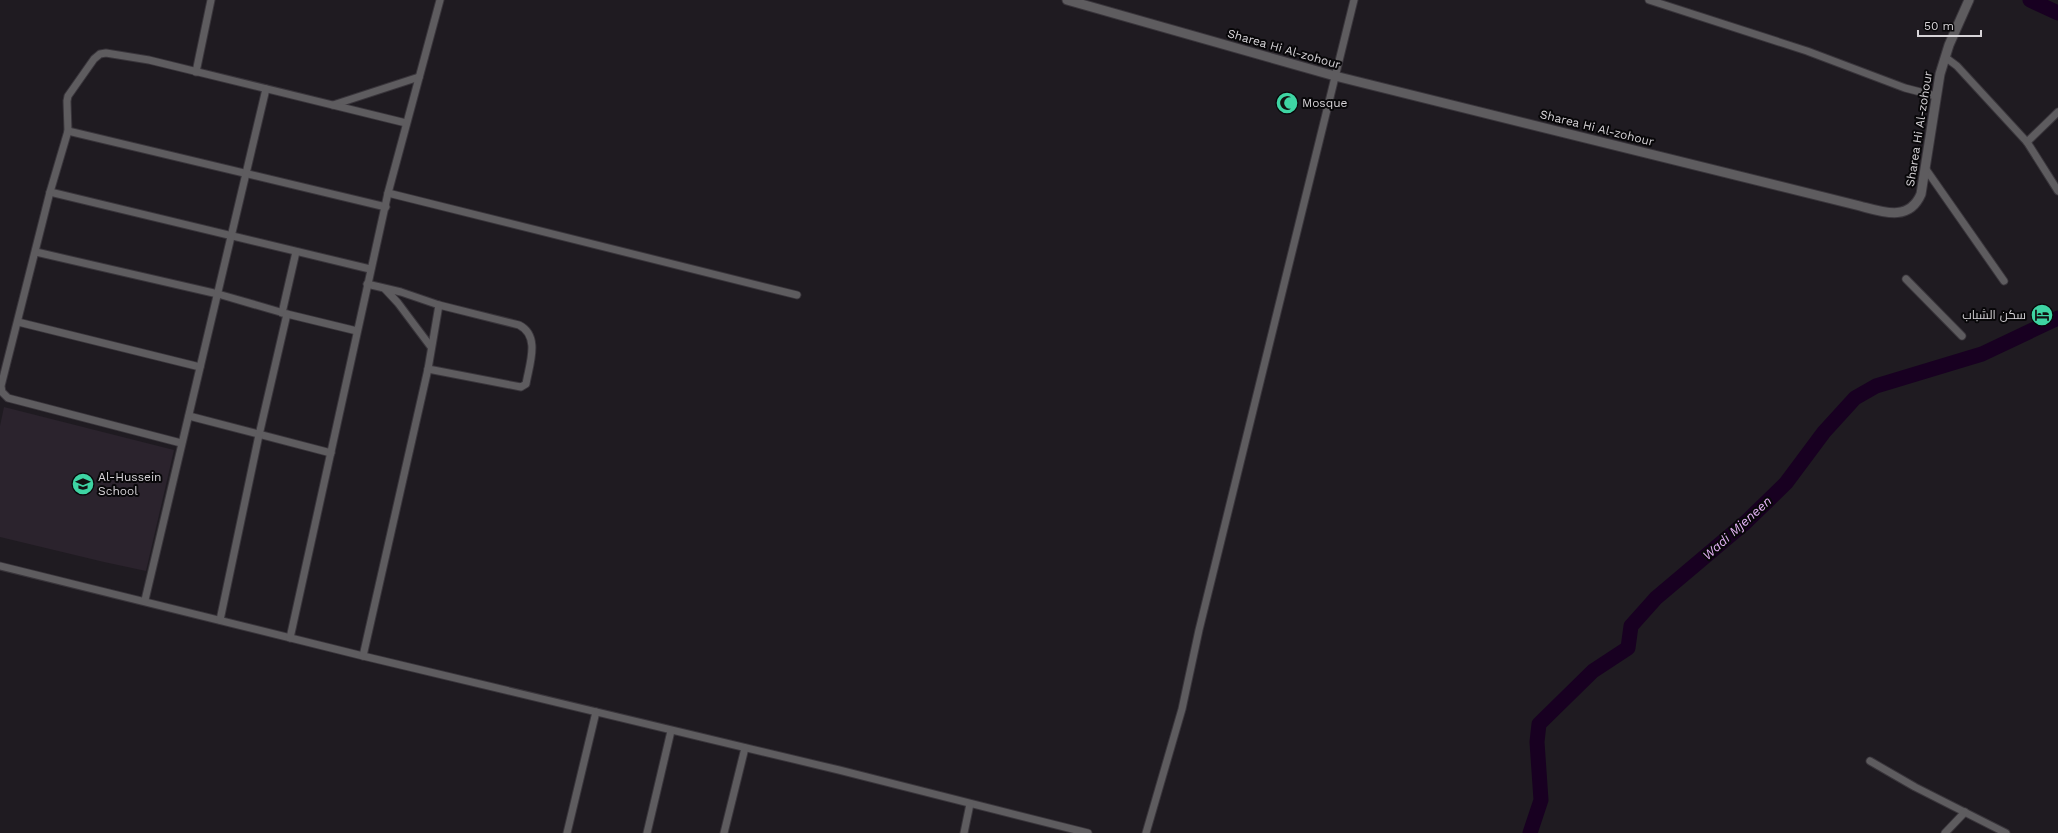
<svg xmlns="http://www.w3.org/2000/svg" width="2058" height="833" font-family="'Work Sans',Cairo,sans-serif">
  <rect width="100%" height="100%" fill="#1f1b21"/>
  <polygon fill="#2b232d" points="4,407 174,450 146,571 104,562 0,537 0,426"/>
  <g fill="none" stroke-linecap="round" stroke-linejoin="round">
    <g stroke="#180021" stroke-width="15">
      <polyline points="2030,0 2058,13"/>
      <polyline points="1530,833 1541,800 1537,742 1539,724 1593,671 1628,648 1631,626 1656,598 1746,522 1786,483 1824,432 1855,398 1876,386 1982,354 2058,318"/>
    </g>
    <g stroke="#39353b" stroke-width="9">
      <g id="minor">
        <polyline points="1649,0 1807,51 1905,88 1936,96"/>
        <polyline points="1945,57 1957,66 2027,142 2058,191"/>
        <polyline points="196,72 211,0"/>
        <polyline points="333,105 419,77"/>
        <polyline points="68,131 386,207"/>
        <polyline points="2027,142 2058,112"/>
        <polyline points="1925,168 2004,281"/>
        <polyline points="50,192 370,269"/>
        <polyline points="388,193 797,295"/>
        <polyline points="36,252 218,294 287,314 357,331"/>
        <polyline points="1906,279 1962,336"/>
        <path d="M367,284L401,292L439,305L519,325C541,336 529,365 526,384L521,387L428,369"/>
        <polyline points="385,289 398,303 431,347"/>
        <polyline points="282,313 296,252"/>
        <polyline points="18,322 200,367"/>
        <polyline points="189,416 331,453"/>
        <polyline points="181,443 8,398 2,392 1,386 50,192 68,131 67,101 68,96 94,59 100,54 106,53 149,60 406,123"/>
        <polyline points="0,566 363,656 839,770 1088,833"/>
        <polyline points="145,600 266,89"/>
        <polyline points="220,620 259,435 287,314"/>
        <polyline points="290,638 388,193 440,0"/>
        <polyline points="363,656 428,369 439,305"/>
        <polyline points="1870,761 1915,787 2006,833"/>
        <polyline points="567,833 596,712"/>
        <polyline points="647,833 671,731"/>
        <polyline points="724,833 745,748"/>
        <polyline points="964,833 970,804"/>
        <polyline points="1146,833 1182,709 1199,630 1354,0"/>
        <polyline points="1945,833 1965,812"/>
      </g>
    </g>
    <g stroke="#39353b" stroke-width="11">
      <path id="tertiary" d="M1067,0L1335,76L1860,206C1883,212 1909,222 1921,194L1940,74L1949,45L1969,0"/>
    </g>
    <use href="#minor" stroke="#5e5c5f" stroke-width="7"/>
    <use href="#tertiary" stroke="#5e5c5f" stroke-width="9"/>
  </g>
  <defs>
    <g id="mosque-disc" transform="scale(1.15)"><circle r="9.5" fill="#3ed4a3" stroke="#080709"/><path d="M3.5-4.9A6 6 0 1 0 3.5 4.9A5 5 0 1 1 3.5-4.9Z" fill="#111"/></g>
    <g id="hotel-disc" transform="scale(1.15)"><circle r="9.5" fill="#3ed4a3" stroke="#080709"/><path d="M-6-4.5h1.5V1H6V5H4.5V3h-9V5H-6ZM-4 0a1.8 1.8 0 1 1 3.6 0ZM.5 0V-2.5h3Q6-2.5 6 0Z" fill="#111"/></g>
    <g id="school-disc" transform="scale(1.15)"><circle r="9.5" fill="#3ed4a3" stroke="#080709"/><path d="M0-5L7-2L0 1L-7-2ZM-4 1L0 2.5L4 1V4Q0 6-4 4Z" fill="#111"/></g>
  </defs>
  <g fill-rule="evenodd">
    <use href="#mosque-disc" x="1287" y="103"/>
    <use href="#hotel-disc" x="2042" y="315"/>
    <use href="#school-disc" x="83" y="484"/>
  </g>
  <g text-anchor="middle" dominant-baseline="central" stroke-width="4" stroke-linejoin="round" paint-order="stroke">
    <g font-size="12" fill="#d7d4d8" stroke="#080709">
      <text transform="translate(1284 49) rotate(16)">Sharea Hi Al-zohour</text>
      <text transform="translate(1597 128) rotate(14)">Sharea Hi Al-zohour</text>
      <text transform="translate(1919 129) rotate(-81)">Sharea Hi Al-zohour</text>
    </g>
    <g font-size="12" fill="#d7d4d8" stroke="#080709" text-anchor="start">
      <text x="1302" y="103">Mosque</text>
      <text x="2026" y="315" text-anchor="end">سكن الشباب</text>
      <text x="98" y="477">Al-Hussein<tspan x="98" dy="14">School</tspan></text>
    </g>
    <g font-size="13" font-style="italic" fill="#e2b2f4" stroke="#080709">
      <text transform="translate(1737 528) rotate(-42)">Wadi Mjeneen</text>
    </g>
  </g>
  <path d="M1918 30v6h63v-6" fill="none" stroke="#d7d4d8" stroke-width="2"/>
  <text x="1924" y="30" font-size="12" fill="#d7d4d8" stroke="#080709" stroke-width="3" paint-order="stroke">50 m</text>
</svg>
